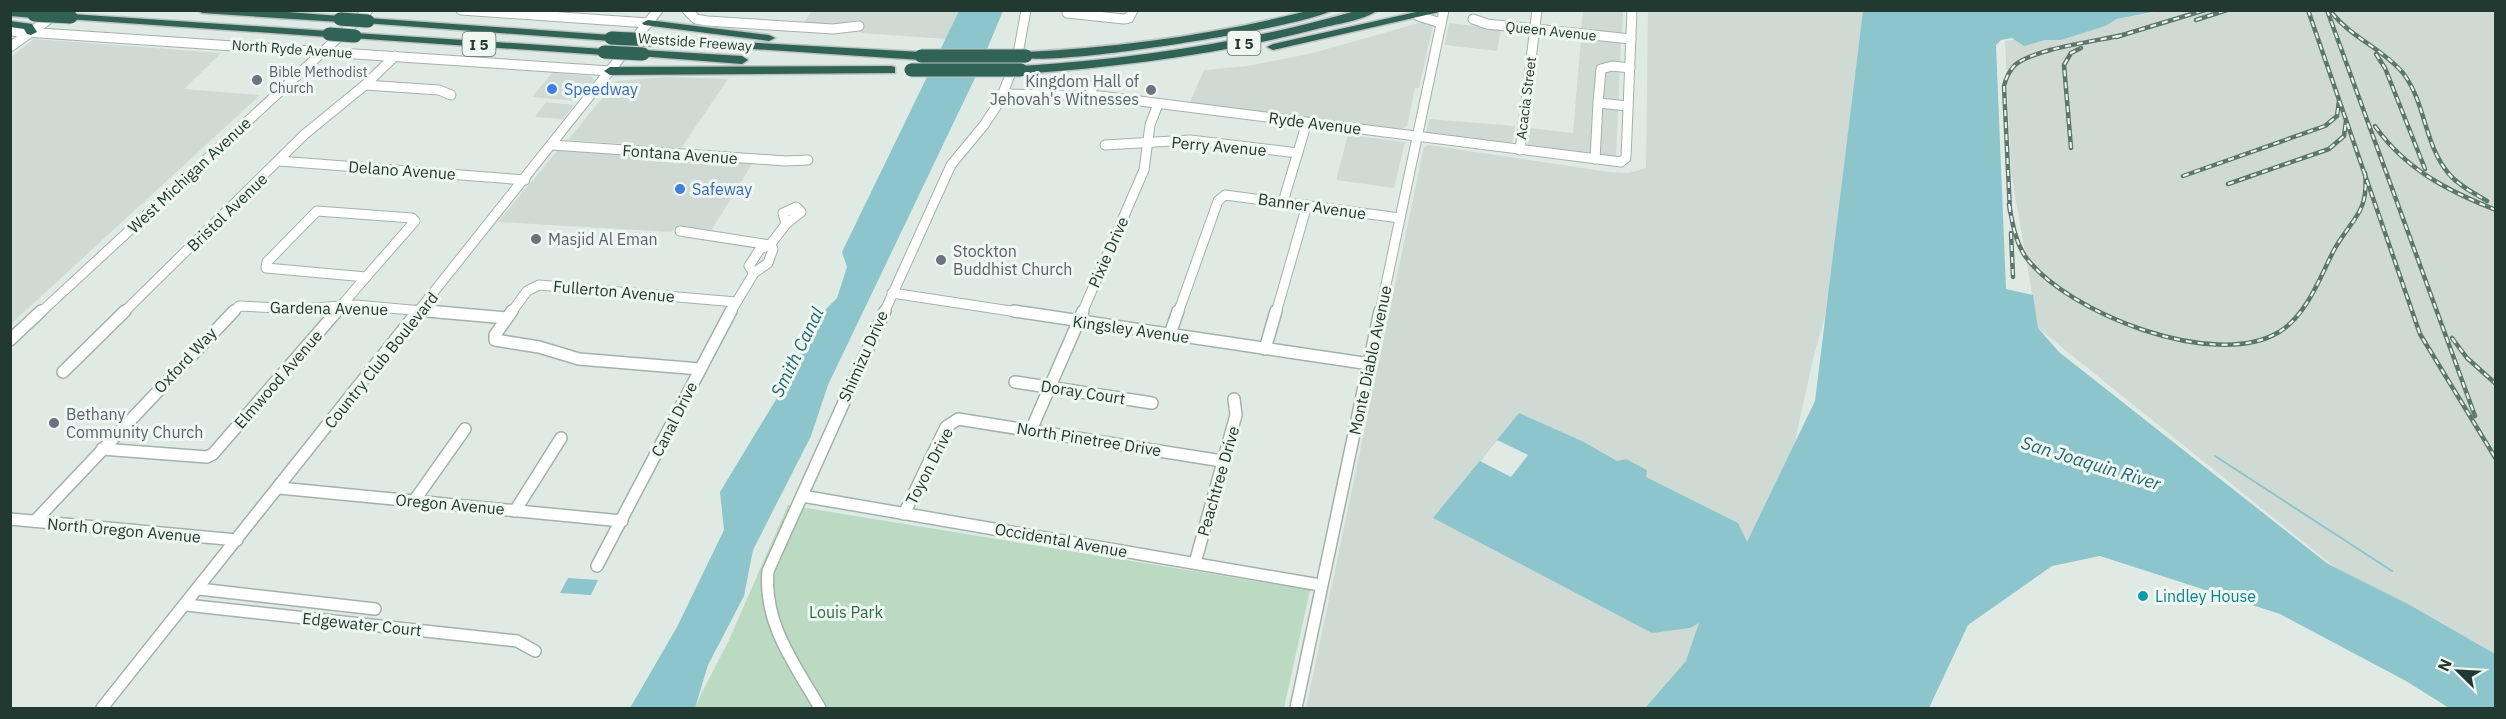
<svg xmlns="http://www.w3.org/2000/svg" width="2506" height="719" font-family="'IBM Plex Sans',sans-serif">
  <rect width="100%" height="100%" fill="#e0eae5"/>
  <g fill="#cfdad4">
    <polygon points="812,11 960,11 946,39 861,33 865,25 857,20 833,26 803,24"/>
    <polygon points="1583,11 1623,11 1622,35 1581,31"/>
    <polygon points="1648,11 1871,11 1847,239 1813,359 1794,446 1747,543 1686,661 1645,708 1306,708 1424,147 1428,145 1609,172 1629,173 1646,168"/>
    <polygon points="2160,11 2495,11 2495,675 2337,569 2038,328 2011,172 2005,41"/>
    <polygon points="1426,21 1433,25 1419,88 1415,88 1407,126 1402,129 1189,104 1204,70 1247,66 1309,54"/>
    <polygon points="1449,23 1501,29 1497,51 1445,45"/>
    <polygon points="1581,38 1621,42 1616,158 1527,147 1529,128 1573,133"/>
    <polygon points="34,39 221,53 184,89 260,95 11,324 11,57"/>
    <polygon points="552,73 591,76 594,80 577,101 532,97"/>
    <polygon points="667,77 728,79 681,148 568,140 616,81"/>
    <polygon points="546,102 574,105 563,119 535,117"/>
    <polygon points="1429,119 1515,126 1512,145 1426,134"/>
    <polygon points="1348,135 1405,142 1394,188 1336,180"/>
    <polygon points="558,150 567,150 752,164 711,231 675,228 671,232 498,222"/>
  </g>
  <polygon fill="#badac1" points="788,505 1310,590 1284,708 694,708 729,640"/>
  <g fill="#8cc6cc">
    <polygon points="959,11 1003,11 975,78 828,385 811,436 753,550 744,596 708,665 695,708 630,708 677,627 724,530 720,492 783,388 818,317 837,298 847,267 842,252"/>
    <polygon points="1863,11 2157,11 2117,19 2105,26 2061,40 2045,40 2024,46 2012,38 2001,40 1996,45 2006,289 2033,295 2038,328 2059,352 2328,564 2408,604 2495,654 2495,708 2449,708 2406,681 2280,614 2100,556 2052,566 1968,625 1929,708 1645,708 1686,661 1699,623 1690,628 1652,633 1433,518 1519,413 1584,442 1617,461 1626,459 1647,470 1646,477 1738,523 1747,542 1815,401"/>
    <polygon points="568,578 598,580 591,595 560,593"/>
  </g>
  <polygon fill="#e0eae5" points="1497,440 1528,455 1511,477 1480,461"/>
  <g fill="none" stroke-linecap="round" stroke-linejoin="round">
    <polyline stroke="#8cc6cc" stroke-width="2" points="2215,456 2392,571"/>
    <g stroke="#a3b1ac" stroke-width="11">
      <g id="minor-far1">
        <polyline points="461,10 648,23"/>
        <polyline points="687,10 696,19 707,21 833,29 859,26"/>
        <polyline points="1067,13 1124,19 1129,18 1133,10"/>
        <polyline points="1418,16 1441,23"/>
        <polyline points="1473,19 1487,24 1631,39"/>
        <polyline points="10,31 610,71"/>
        <polyline points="10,47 56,14"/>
        <polyline points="365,85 439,90 451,95"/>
        <polyline points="1001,94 1100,96 1621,162 1626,158 1632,10"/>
        <polyline points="1089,95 1097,80"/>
        <polyline points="1598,103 1601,69 1612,66 1630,68"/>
        <polyline points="552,145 786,161 808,160"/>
        <polyline points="1105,145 1190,140 1298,153"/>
        <polyline points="1520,150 1537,10"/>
        <polyline points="1595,159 1598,103 1628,106"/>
        <polyline points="279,161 525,180"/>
        <polyline points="1283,202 1307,122"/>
        <polygon points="796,207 801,212 786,224 783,213"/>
        <polygon points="317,211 412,218 415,221 366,277 266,268 267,262"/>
        <polyline points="680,231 770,245"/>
        <polyline points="754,273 749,266 760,249 770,245 786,224"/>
        <polyline points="892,293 1024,313"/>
        <polyline points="40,313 368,10"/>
        <polyline points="123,313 305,134 365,85 395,56"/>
        <polyline points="233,313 239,306 298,309 356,305 444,313"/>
        <polyline points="335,313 366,277"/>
        <polyline points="417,313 658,10"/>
        <polyline points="511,313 527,291 539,285 736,302"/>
        <polyline points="730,313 754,273 768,263 773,249 770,245"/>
        <polyline points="884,313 951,165 984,125 1000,101 1018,54 1026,10"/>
        <polyline points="1082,313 1144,170 1150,125 1158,104"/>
        <polyline points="1178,313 1218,201 1225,195 1400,218"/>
        <polyline points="1276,313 1307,205"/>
        <polyline points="1380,313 1444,10"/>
      </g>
    </g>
    <g stroke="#a3b1ac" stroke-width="14">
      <g id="minor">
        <polyline points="427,311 507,318"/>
        <polyline points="512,311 495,335 495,340 539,347 579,359 700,369"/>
        <polyline points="1014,311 1370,364"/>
        <polyline points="1170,334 1178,311"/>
        <polyline points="10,340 41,311"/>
        <polyline points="1265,349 1276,311"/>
        <polyline points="63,372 125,311"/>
        <polyline points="1015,382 1152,403"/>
        <polyline points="1031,430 1083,311"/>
        <polyline points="102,449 207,457 213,454 337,311"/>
        <polyline points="279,488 622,521"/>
        <polyline points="802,496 1320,585"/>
        <polyline points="414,501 465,429"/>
        <polyline points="515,511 561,438"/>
        <polyline points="904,514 946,427 958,419 1222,461"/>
        <polyline points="10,519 237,540"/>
        <polyline points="35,521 234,311"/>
        <polyline points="1195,563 1236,415 1234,399"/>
        <polyline points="597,566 731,311"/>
        <polyline points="199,589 375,609"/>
        <polyline points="186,605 517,641 535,651"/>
        <polyline points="102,708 418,311"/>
        <path d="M820,708C795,665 763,623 768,571L885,311"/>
        <polyline points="1296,708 1380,311"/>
      </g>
    </g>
    <g stroke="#bdc4c2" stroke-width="3">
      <g id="highway">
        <polygon points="10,10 34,12 40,15 34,18 10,16"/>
        <polygon points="197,10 261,10 340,16 346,19 340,22 202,13"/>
        <path d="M1311,10H1332C1308,27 1036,70 1020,56L1026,52C1122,47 1218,34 1311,10Z"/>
        <path d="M1359,10H1378C1363,21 1335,24 1317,29C1220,54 1121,67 1021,74L1015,70L1021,66C1136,59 1248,42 1359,10Z"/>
        <polygon points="1425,10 1448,10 1273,50 1267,47 1273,44"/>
        <polygon points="71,14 329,31 335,34 329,37 67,19 65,17"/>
        <polygon points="368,18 611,35 617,38 611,41 364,23 364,19"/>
        <polygon points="648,20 769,35 775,38 769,41 644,25 642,23"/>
        <polygon points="10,21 32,24 37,32 31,35 27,34 24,29 10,27"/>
        <polygon points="355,33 604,49 610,52 604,55 351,38 351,34"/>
        <polygon points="652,37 921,52 927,56 921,60 648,42 646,40"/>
        <polygon points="643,50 742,56 748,60 742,64 639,56 637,54"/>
        <polygon points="891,66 895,67 895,73 610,75 604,71 610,67"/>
      </g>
    </g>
    <use href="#minor-far1" stroke="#fff" stroke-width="9"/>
    <use href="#minor" stroke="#fff" stroke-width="11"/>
    <use href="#highway" fill="#306356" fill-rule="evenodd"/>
    <g stroke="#5c756d" stroke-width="4.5">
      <g id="rail">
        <polyline points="2308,10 2420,334 2496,459"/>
        <polyline points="2327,10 2475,416"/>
        <path d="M2332,13C2352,38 2383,49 2403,73C2426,103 2424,145 2449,174C2459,186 2474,193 2487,201"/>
        <polyline points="2196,20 2227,10"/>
        <polyline points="2116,37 2205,10"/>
        <polyline points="2376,54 2385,68 2425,169"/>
        <path d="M2375,126C2405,169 2448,191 2496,210"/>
        <polyline points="2071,148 2064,65 2071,53 2081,48"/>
        <polyline points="2183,176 2325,126 2337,116 2339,101"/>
        <polyline points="2228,184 2329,149 2344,136 2346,121"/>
        <path d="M2009,204C2012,221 2015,241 2025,256C2066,313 2215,371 2279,332C2307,315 2320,277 2334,250C2352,218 2369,213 2365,173"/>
        <path d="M2010,212L2004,86C2006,78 2009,71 2015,65C2033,49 2097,41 2123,35"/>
        <polyline points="2011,233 2013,277"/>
        <polyline points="2452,338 2467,358 2496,384"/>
      </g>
    </g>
    <use href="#rail" stroke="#f0f7f3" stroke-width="2" stroke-dasharray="6" stroke-linecap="butt"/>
    <g stroke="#bdc4c2" stroke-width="15" stroke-linecap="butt">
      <g id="highway-bridge">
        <polyline points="34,15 71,17"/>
        <polyline points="340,19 368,21"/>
        <polyline points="329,34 355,36"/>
        <polyline points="611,38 652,40"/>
        <polyline points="604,52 643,54"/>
        <polyline points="921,56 1026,56"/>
        <polyline points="911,70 1021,70"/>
      </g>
    </g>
    <use href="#highway-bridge" stroke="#306356" stroke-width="13"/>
  </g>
  <g fill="#6b7280" stroke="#f0f7f3" stroke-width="2">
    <circle cx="257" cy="80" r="6"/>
    <circle cx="1151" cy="90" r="6"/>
    <circle cx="536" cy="239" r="6"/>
    <circle cx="941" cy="260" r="6"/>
    <circle cx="54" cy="423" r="6"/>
  </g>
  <g fill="#3f7fe0" stroke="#f0f7f3" stroke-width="2">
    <circle cx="552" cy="89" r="6"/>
    <circle cx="680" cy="189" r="6"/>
  </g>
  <circle fill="#0f9aa8" stroke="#f0f7f3" stroke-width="2" cx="2143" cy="596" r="6"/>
  <g text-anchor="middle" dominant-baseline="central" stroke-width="6" stroke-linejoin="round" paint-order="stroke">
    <g font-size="14" fill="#223932" stroke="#f0f7f3">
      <text transform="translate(1551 31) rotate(6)">Queen Avenue</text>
      <text transform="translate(695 42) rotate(4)">Westside Freeway</text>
      <text transform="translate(292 49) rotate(4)">North Ryde Avenue</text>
      <text transform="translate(1526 98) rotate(-83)">Acacia Street</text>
    </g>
    <g font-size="14" fill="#5b616d" stroke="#f0f7f3" text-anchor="start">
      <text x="269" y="72">Bible Methodist<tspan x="269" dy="16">Church</tspan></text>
    </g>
    <g fill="#f0f7f3" stroke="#60726c" stroke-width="1.5">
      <rect x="1227.5" y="31" width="33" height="24" rx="4.5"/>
      <rect x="462.5" y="32" width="33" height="24" rx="4.5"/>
    </g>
    <g font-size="15" font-weight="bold" fill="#223932">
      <text x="1244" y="43">I 5</text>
      <text x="479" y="44">I 5</text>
    </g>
    <g font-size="16" fill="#5b616d" stroke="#f0f7f3" text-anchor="start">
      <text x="1139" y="81" text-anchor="end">Kingdom Hall of<tspan x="1139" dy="18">Jehovah's Witnesses</tspan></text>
      <text x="548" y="239">Masjid Al Eman</text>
      <text x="953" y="251">Stockton<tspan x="953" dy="18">Buddhist Church</tspan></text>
      <text x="66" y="414">Bethany<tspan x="66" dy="18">Community Church</tspan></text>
    </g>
    <g font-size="16" fill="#366cbe" stroke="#f0f7f3" text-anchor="start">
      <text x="564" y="89">Speedway</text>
      <text x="692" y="189">Safeway</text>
    </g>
    <g font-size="16" fill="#223932" stroke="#f0f7f3">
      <text transform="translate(1315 123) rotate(7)">Ryde Avenue</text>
      <text transform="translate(1219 146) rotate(5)">Perry Avenue</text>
      <text transform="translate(680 154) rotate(4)">Fontana Avenue</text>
      <text transform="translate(402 170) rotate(4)">Delano Avenue</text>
      <text transform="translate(189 175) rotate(-43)">West Michigan Avenue</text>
      <text transform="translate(1312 206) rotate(8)">Banner Avenue</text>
      <text transform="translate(227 212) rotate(-44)">Bristol Avenue</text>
      <text transform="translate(1108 252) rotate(-66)">Pixie Drive</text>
      <text transform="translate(614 291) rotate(5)">Fullerton Avenue</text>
      <text transform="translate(329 308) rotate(1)">Gardena Avenue</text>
      <text transform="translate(1131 329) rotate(8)">Kingsley Avenue</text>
      <text transform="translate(863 356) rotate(-66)">Shimizu Drive</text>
      <text transform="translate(185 360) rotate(-47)">Oxford Way</text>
      <text transform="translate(381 360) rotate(-51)">Country Club Boulevard</text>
      <text transform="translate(1370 360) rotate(-78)">Monte Diablo Avenue</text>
      <text transform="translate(278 379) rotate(-49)">Elmwood Avenue</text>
      <text transform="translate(1083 392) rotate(9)">Doray Court</text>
      <text transform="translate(674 419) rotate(-63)">Canal Drive</text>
      <text transform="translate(1089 439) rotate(9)">North Pinetree Drive</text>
      <text transform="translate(929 466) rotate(-63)">Toyon Drive</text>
      <text transform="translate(1218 481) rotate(-74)">Peachtree Drive</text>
      <text transform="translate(450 504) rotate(5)">Oregon Avenue</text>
      <text transform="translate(124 530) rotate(5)">North Oregon Avenue</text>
      <text transform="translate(1061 540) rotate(10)">Occidental Avenue</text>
      <text transform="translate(362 624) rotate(6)">Edgewater Court</text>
    </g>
    <g font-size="16" fill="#0d838f" stroke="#f0f7f3" text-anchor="start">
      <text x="2155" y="596">Lindley House</text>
    </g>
    <g font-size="16" fill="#2f6d43" stroke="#f0f7f3">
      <text x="846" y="612">Louis Park</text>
    </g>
    <g font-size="18" font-style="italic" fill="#216971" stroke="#f0f7f3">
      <text transform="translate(797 352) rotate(-64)">Smith Canal</text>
      <text transform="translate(2091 463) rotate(17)">San Joaquin River</text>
    </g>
  </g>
  <rect width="2506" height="719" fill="none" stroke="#223932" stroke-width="24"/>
  <g transform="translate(2458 671) rotate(294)" stroke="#f0f7f3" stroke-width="4.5" paint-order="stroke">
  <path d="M0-4.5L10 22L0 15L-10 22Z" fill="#223932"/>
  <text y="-9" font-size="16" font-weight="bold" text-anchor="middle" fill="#223932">N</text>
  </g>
</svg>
